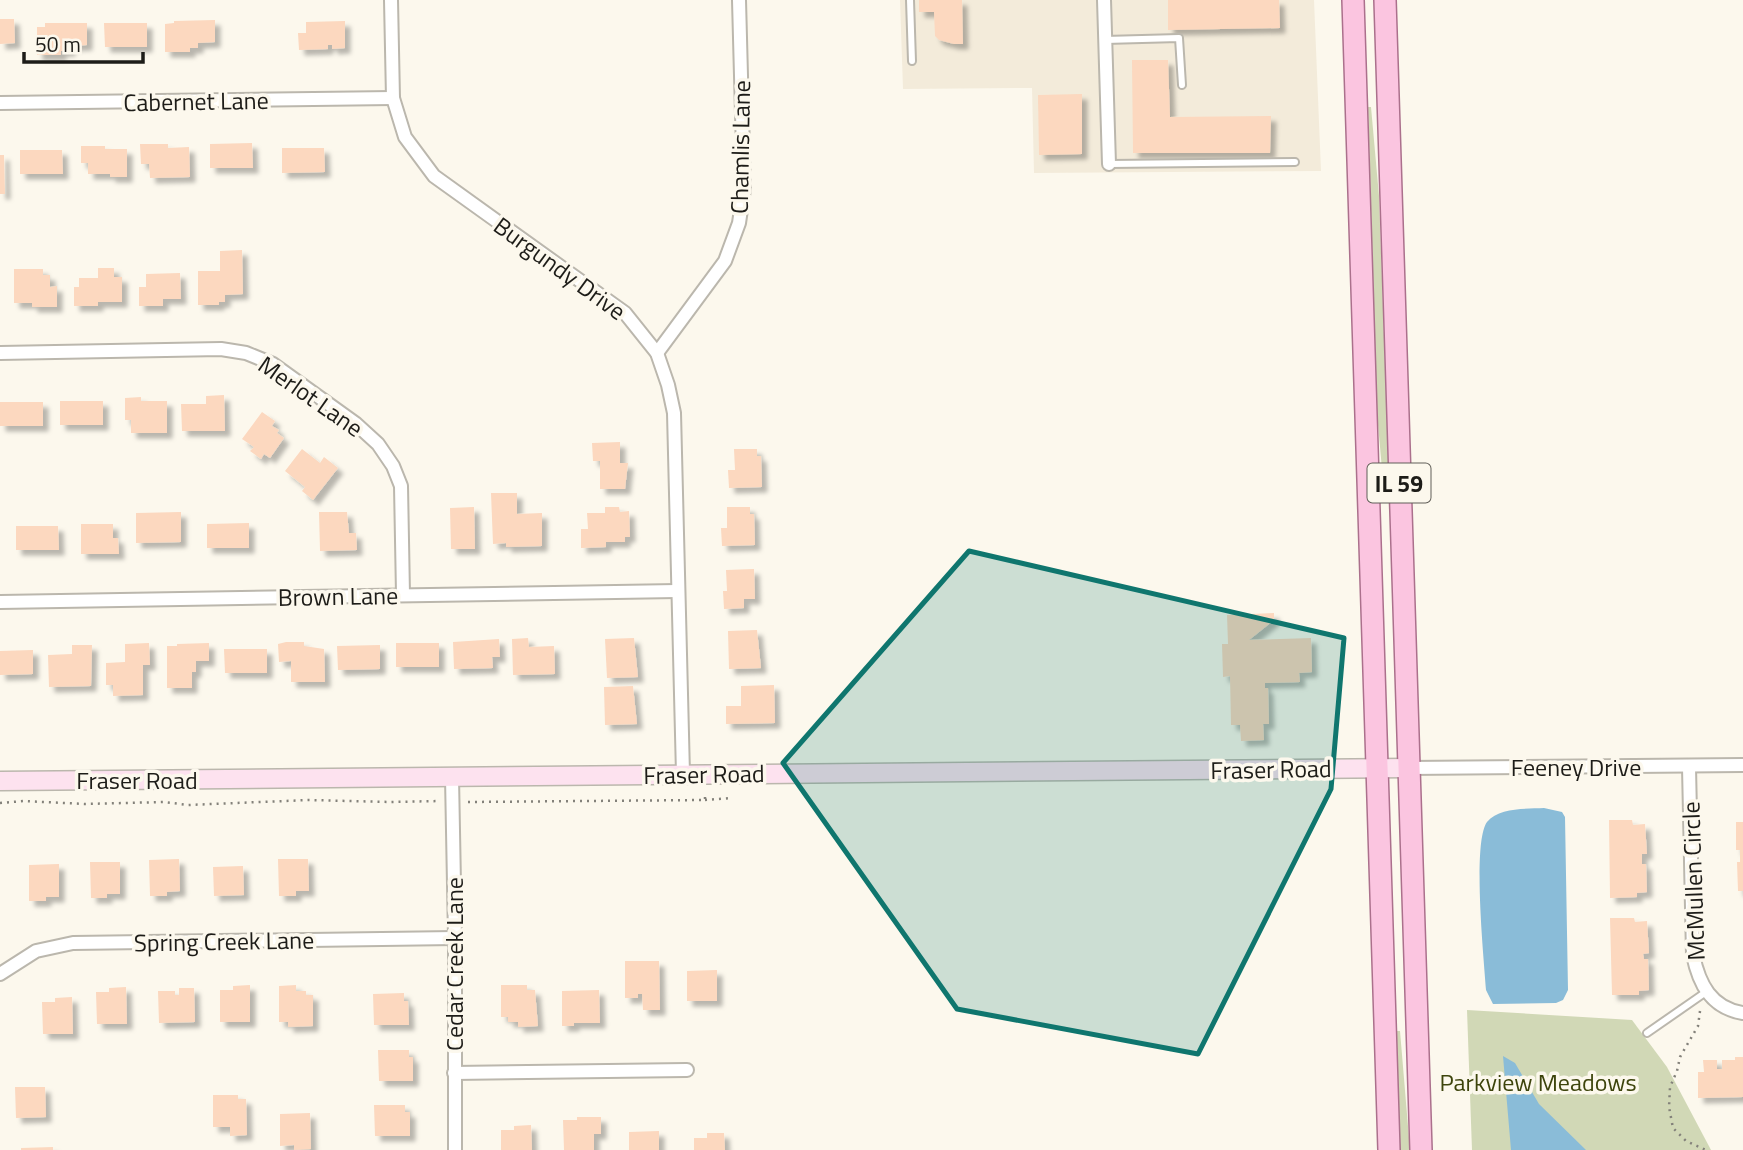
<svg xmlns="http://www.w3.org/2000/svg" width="1743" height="1150" font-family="'Titillium Web',sans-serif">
  <defs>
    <filter id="shadow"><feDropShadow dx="5.5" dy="5.5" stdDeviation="2" flood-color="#0004"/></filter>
  </defs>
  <rect width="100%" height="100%" fill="#fcf8ed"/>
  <polygon fill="#f3ebda" points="900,0 1314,0 1321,171 1034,173 1032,88 903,89"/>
  <g fill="#d1d8b6">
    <polygon points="1368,107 1371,107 1379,196 1390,503 1385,503 1377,413"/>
    <polygon points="1467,1010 1632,1020 1667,1067 1711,1150 1472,1150"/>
    <polygon points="1395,1031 1400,1031 1410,1150 1399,1150"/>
  </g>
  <g fill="#8abcd8">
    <path d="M1544,808L1562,812L1565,817L1568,990L1563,1000L1556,1003L1493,1004L1486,990C1484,959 1472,843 1487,822C1499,807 1527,809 1544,808Z"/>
    <polygon points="1503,1056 1515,1063 1539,1104 1586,1150 1511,1150"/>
  </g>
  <g fill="#fcd8bf" filter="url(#shadow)">
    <polygon points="919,0 962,0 963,44 954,44 939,40 935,36 934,12 919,12"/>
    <polygon points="1168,0 1279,0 1280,28 1168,30"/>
    <polygon points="0,19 14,19 15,43 0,44"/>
    <polygon points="215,20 215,42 198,43 198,48 190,48 190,52 165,52 165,24 174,23 174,21"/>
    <polygon points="345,21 345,48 332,49 332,45 328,45 328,49 299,50 298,33 306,33 306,22"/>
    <polygon points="45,23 87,23 87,45 70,46 70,51 61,51 61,55 37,55 37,27 45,27"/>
    <polygon points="104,23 147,23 147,47 105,47"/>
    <polygon points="1132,60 1168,60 1170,117 1271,116 1270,153 1133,153"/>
    <polygon points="1082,94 1082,154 1039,155 1038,95"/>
    <polygon points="252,143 253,168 210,168 210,144"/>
    <polygon points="140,144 168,144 168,148 189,147 190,177 150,178 149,164 141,164"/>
    <polygon points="81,146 105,146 105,149 127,149 127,177 110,177 110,174 88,174 88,163 81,163"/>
    <polygon points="282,148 324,148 325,172 282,173"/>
    <polygon points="20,150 62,150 63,174 20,174"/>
    <polygon points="0,155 4,155 5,194 0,194"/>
    <polygon points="242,250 243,294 225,295 225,302 219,302 219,305 198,305 198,271 220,271 220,251"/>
    <polygon points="98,268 114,268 114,277 122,277 122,302 98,302 98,306 74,306 74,287 79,287 79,278 98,278"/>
    <polygon points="14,269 43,269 43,275 50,275 50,287 57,286 57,307 32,307 32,303 14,303"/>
    <polygon points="180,273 181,299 163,299 163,306 139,306 139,287 146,287 146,274"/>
    <polygon points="224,395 225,431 182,431 181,404 206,404 206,396"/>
    <polygon points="141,397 141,401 167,401 167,433 131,433 131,420 125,420 125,398"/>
    <rect x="60" y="401" width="43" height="24"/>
    <rect x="0" y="402" width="43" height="24"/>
    <polygon points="262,412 275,421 272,426 279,430 277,433 284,438 270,458 264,454 261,459 250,451 254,447 242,439"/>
    <polygon points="620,442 620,463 628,463 625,489 600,489 600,461 593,461 592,443"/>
    <polygon points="302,449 320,463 324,457 338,468 313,500 302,491 305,487 285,471"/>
    <polygon points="734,449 757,449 757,456 761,456 762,487 729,488 728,470 735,470"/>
    <polygon points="491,493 517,493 517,514 542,513 542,546 506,547 506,543 493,544"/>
    <polygon points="474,507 475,549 451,549 450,508"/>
    <polygon points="605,507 619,507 620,512 629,511 630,537 625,537 625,542 606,542 606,547 581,548 581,529 588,529 587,513 605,513"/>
    <polygon points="727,507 750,507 750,514 754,514 755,545 722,546 721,528 727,528"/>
    <polygon points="181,512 181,542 136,543 136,513"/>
    <polygon points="319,512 347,512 349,533 356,533 357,550 320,551"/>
    <polygon points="249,523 249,548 207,548 207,524"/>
    <polygon points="81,524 113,524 113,538 118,538 119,554 81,554"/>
    <polygon points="16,526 58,526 59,550 16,550"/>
    <polygon points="754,569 755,599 744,599 744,608 724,609 723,591 727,591 726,570"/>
    <polygon points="1274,613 1274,620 1249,640 1311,638 1312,672 1299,673 1300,682 1265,683 1265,688 1268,688 1269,724 1263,724 1264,740 1241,741 1240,725 1231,725 1230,676 1223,677 1222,644 1228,644 1227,615"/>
    <polygon points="757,630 761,668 729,669 728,631"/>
    <polygon points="528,638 529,647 554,646 555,674 513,675 512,639"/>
    <polygon points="634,638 638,677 607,678 605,639"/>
    <polygon points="499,639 500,657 492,657 493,668 454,669 453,642"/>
    <polygon points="286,642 304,642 304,646 324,649 325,682 291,682 291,661 279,662 278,644"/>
    <polygon points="149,643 150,665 143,665 143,695 113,696 113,685 106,685 106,663 125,662 125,644"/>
    <polygon points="209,643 209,661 196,661 196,672 192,672 192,688 167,688 167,646 177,646 177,644"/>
    <rect x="396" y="643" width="43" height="24"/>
    <polygon points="72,645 92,645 91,686 49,687 48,655 72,654"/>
    <polygon points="380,645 380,669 338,670 337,646"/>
    <polygon points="224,649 267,649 267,673 225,673"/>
    <polygon points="33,650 33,674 0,675 0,651"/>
    <polygon points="774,685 775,723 726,724 726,706 741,706 741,686"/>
    <polygon points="633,686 637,724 605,725 604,687"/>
    <polygon points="1609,820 1632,820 1633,825 1645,824 1647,854 1642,854 1642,864 1646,864 1647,892 1637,893 1637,897 1610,898"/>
    <polygon points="1736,822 1743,822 1743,891 1738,891 1737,862 1740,862 1740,850 1736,850"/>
    <polygon points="179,859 180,891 167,892 167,896 150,896 149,860"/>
    <polygon points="278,859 308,859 309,891 296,891 296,896 279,896"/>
    <polygon points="90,862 120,862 120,894 107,894 107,898 91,898"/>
    <polygon points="59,864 59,897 46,897 46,901 29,901 29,865"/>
    <polygon points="243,866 244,895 214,896 213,867"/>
    <polygon points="1610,918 1634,918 1635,922 1647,921 1649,953 1643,954 1644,959 1648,959 1649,990 1639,991 1639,995 1612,995"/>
    <polygon points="625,961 659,961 660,1010 643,1010 642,994 638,994 638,998 625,998"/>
    <polygon points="717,970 717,1001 687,1001 687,971"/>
    <polygon points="250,985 250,1022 220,1022 220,990 233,990 233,986"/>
    <polygon points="296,985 296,991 306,991 306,995 313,995 313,1026 288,1027 288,1022 279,1022 279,986"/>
    <polygon points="501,985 527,985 527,990 535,990 538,1026 518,1027 518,1022 508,1022 508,1017 501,1017"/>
    <polygon points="126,987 127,1024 97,1024 96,992 109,992 109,988"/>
    <polygon points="179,988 194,988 195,1022 159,1023 158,991 175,991 175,995 179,995"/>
    <polygon points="599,990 600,1023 574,1023 574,1026 562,1026 562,991"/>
    <polygon points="404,993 404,1001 408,1001 409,1025 374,1025 373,994"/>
    <polygon points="72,997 73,1034 43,1034 42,1002 55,1002 55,998"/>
    <polygon points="378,1050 409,1050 409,1057 413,1057 413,1081 379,1081"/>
    <polygon points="1735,1057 1743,1057 1743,1097 1698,1098 1698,1072 1704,1072 1703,1060 1717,1060 1717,1069 1722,1069 1722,1060 1735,1060"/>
    <polygon points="15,1087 45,1087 46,1117 16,1118"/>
    <polygon points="213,1095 238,1095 238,1099 246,1099 247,1135 230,1136 230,1127 213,1127"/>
    <polygon points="374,1105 405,1105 405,1112 410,1112 410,1136 375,1136"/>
    <polygon points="310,1113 311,1149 294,1150 294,1145 280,1146 280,1114"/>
    <polygon points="577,1117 601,1117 601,1134 594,1134 594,1150 564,1150 563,1120 577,1120"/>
    <polygon points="531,1125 532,1150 501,1150 501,1130 514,1130 514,1126"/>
    <polygon points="659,1131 659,1150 629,1150 629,1132"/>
    <polygon points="707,1133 724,1133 725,1150 694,1150 694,1138 707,1138"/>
    <polygon points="53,1147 53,1150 21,1150 21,1148"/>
  </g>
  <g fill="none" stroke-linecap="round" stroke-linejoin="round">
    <g stroke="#bbb7ad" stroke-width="10">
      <g id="lane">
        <polyline points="910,0 912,61"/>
        <polyline points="1105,40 1179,38 1182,85"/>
        <polyline points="1109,164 1295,162"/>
        <polyline points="1647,1033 1706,992"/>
      </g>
    </g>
    <g stroke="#bbb7ad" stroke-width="16">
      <g id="street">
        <polyline points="391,0 393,98 405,137 434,176 625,313 657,353 668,385 674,413 683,774"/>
        <polyline points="1104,0 1109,164"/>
        <polyline points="0,103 393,98"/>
        <polyline points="0,353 221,349 246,353 273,364 355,423 378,444 393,466 401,486 403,594"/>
        <polyline points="657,353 725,261 739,223 744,189 739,0"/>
        <polyline points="0,602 677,591"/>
        <path d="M1689,767L1693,955C1699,984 1711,1008 1743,1013"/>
        <polyline points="1408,768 1743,765"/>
        <polyline points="452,777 455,938 455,1150"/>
        <polyline points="0,974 36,951 73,943 455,938"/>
        <polyline points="454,1073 687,1070"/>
      </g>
    </g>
    <g stroke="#bbb7ad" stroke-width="21">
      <polyline id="secondary" points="0,781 1408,768"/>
    </g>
    <g stroke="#ab708c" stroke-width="24">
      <g id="primary">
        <polyline points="1353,0 1389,1150"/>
        <polyline points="1385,0 1421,1150"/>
      </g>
    </g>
    <g stroke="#83817a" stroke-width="2.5" stroke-dasharray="2 5" stroke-linecap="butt">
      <polyline points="705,800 731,798"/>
      <polyline points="468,802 705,800 705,792"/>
      <polyline points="0,803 24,801 85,804 164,802 188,805 309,800 390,802 440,801"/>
      <polyline points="1700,1011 1698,1026 1680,1057 1677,1071 1670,1087 1669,1107 1673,1128 1686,1141 1706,1150"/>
    </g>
    <use href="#lane" stroke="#fff" stroke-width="6"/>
    <use href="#street" stroke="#fff" stroke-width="12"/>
    <use href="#secondary" stroke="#fde2ef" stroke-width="18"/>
    <use href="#primary" stroke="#fbc5e0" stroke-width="21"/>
  </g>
  <path fill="#0f766e" fill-opacity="0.2" stroke="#0f766e" stroke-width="5" stroke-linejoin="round" d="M969,551L1344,638L1331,789L1198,1054L957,1009L783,763Z"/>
  <g text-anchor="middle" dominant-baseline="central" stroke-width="7" stroke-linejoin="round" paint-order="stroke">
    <rect fill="#fcf8ed" stroke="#605e58" stroke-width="2" x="1367.5" y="463.5" width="63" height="39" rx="5"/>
    <g font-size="23" font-weight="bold" fill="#1d1c18">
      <text x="1399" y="483">IL 59</text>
    </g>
    <g font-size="24" fill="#1d1c18" stroke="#fcf8ed">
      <text transform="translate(196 101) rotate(-1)">Cabernet Lane</text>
      <text transform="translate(740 147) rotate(-89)">Chamlis Lane</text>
      <text transform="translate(560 268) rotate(36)">Burgundy Drive</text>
      <text transform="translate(311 396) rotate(35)">Merlot Lane</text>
      <text transform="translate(338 596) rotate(-1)">Brown Lane</text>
      <text x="1576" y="767">Feeney Drive</text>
      <text transform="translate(1271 769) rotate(-1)">Fraser Road</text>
      <text transform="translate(704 774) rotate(-1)">Fraser Road</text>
      <text x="137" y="780">Fraser Road</text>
      <text transform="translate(1693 881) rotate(-92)">McMullen Circle</text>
      <text transform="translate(224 941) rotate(-1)">Spring Creek Lane</text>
      <text transform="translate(454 964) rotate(-90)">Cedar Creek Lane</text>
    </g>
    <g font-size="24" fill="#3d440c" stroke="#fcf8ed">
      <text x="1538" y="1082">Parkview Meadows</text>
    </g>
  </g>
  <path d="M24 52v10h119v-10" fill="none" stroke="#1d1c18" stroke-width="3.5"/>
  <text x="35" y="52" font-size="21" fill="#1d1c18" stroke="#fcf8ed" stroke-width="5" paint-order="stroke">50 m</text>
</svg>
